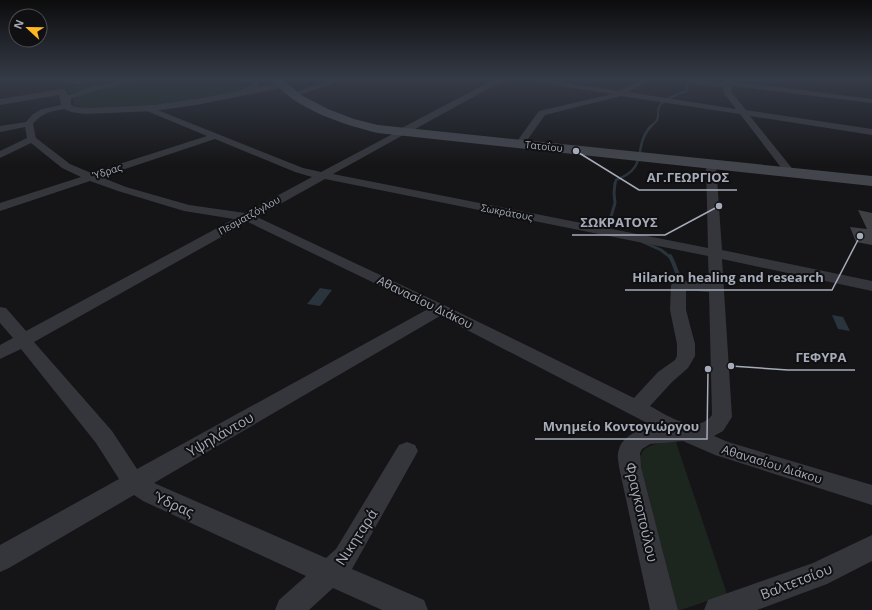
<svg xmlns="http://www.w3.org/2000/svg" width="872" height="610" font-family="'Open Sans',sans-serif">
  <rect width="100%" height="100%" fill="#151517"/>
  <g fill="#1c251e">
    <path d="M90,80H113L117,82L69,94C72,85 83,83 90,80Z"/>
    <path d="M144,80H252L253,83L248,87L238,91C217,95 196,101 174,104C157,107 86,114 73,104L74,98L81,93Z"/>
    <path d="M662,442H676L727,594L681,610H678L639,460C644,446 647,447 662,442Z"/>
  </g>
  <g fill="#2a343c">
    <polygon points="320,288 332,290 320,306 307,304"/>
    <polygon points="832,315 843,317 850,331 838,329"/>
  </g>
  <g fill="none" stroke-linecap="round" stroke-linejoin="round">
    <path stroke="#2a343c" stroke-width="2" d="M651,126C662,117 656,117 659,107C662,99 679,94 686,91L687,86L692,80"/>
    <path stroke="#2a343c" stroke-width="2.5" d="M615,184L616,180C651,167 631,146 652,125"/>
    <g stroke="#2a343c" stroke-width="3">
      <polyline points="612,231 608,227 615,203 614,193 615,183"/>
      <polyline points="643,242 661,250 670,257"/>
    </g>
    <polyline stroke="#2a343c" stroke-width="4" points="670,256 673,262 678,275"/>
  </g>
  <polygon fill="#3e4044" points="858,210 872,213 872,245 856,242 850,227 867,229"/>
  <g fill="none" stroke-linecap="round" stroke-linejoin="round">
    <g fill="#35363c" fill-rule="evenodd">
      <path d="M61,80H81L85,82C79,86 67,84 61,80Z"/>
      <polygon points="126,80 141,80 137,82 98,90 66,100 62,98 93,86"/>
      <polygon points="254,80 260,80 259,87 248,93 242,93 242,89 253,84"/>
      <polygon points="332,80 343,80 296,96 290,96 289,94"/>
      <polygon points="531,80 547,80 619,91 641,80 649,80 628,92 736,109 724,93 723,87 694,84 690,82 695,80 723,83 723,80 729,80 730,81 872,99 872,103 731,86 732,93 746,110 872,129 872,135 750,116 795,172 790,175 786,174 740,114 621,96 545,115 523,146 520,147 515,144 539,111 612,94 534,82"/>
      <path d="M66,104L70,106L69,108C55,111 43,111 33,124L36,138L70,164L91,173L207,136L147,111L146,109L150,107L303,168L321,172L402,129L405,130L407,132L405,134L333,174L708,248L706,164L707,162H715L716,164L722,250L872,281V291L722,259L732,417L723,431L714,436L728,442L872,485V505L715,455L683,441L650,444L642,449L640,453L641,467L678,610H650L619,467C619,463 617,458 618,454C620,436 638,430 653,426L440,316L154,483L326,558L336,549L399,445L407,442L415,445L418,451L352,569L424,600L428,610H382L333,588L309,610H275L279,600L306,576L143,501L134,495L9,568L0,572V545L119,479L96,443L21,349L0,359V345L13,338L0,323V307L6,308L26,331L234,219L184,211L118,191L90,181L0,211V203L81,177L62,168L31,143L0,158V151L27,138L25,127L0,132V126L26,122L33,114L42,109ZM215,139L295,172L312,177L245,213L189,205L126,187L101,177ZM325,179L708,256L709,283L679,280L674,282L671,285L670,310L677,344V356L675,360L658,372L634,398L446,306L257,217ZM248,222L428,309L137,469L112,431L34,342ZM686,290L709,292L712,415C696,436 667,415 650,406L672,382L688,368L695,356V344L686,310Z"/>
      <polygon points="872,535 872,561 827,584 757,610 704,610 708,600 813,563"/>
    </g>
    <g fill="#35363c" fill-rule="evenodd">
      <polygon points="493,80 504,80 406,134 398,134 396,132 398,130"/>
      <polygon points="283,82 288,85 286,87 196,105 154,111 85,114 71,112 62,108 59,95 0,105 0,99 62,89 65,90 71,98 71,105 77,107 90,108 154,105 196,99"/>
    </g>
    <path fill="#43454c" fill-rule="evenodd" d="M272,80H283L303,96L328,109L354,119L378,125L872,176V186L378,133C344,125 295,109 272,80Z"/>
  </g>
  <linearGradient id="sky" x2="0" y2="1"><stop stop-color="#0c0c0d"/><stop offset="0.48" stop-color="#353b47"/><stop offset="1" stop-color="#353b47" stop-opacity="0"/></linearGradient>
  <rect width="872" height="165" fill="url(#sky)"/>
  <g text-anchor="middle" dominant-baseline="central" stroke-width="4" stroke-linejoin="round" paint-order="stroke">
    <g font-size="10" fill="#a5abb8" stroke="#101012">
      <text transform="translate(544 146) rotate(6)">Τατοΐου</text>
      <text transform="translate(107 171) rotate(-18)">Ύδρας</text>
      <text transform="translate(507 212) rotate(11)">Σωκράτους</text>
      <text transform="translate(249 215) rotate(-29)">Πεσματζόγλου</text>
    </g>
    <g font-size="12" fill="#a5abb8" stroke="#101012">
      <text transform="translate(425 302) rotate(26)">Αθανασίου Διάκου</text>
      <text transform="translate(772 464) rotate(17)">Αθανασίου Διάκου</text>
    </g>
    <g font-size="14" fill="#a5abb8" stroke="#101012">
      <text transform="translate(220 434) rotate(-30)">Υψηλάντου</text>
      <text transform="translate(174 504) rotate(24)">Ύδρας</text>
      <text transform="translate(642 512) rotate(77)">Φραγκοπούλου</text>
      <text transform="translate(356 537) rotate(-57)">Νικηταρά</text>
      <text transform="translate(796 581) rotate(-21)">Βαλτετσίου</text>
    </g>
  </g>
  <path fill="none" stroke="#a5abb8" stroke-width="1.5" d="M576 151L639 190H737M719 206L665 235H572M860 236L832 290H625M731 366L788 370H855M708 369L707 439H535"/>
  <g fill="#a5abb8" stroke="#101012" stroke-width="1.5">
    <circle cx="576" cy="151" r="4"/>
    <circle cx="719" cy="206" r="4"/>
    <circle cx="860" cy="236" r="4"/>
    <circle cx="731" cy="366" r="4"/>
    <circle cx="708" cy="369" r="4"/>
  </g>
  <g font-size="13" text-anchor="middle" font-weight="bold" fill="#a5abb8" stroke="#101012" stroke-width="4" stroke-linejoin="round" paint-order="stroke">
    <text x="688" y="182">ΑΓ.ΓΕΩΡΓΙΟΣ</text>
    <text x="619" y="227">ΣΩΚΡΑΤΟΥΣ</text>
    <text x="728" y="282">Hilarion healing and research</text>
    <text x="821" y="362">ΓΕΦΥΡΑ</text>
    <text x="621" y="431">Μνημείο Κοντογιώργου</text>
  </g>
  <g transform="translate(28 28) rotate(292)"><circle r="19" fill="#101012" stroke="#4c4e54"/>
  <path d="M0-3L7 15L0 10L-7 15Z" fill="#ffb824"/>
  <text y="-6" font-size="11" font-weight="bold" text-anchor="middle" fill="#a5abb8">N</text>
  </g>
</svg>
